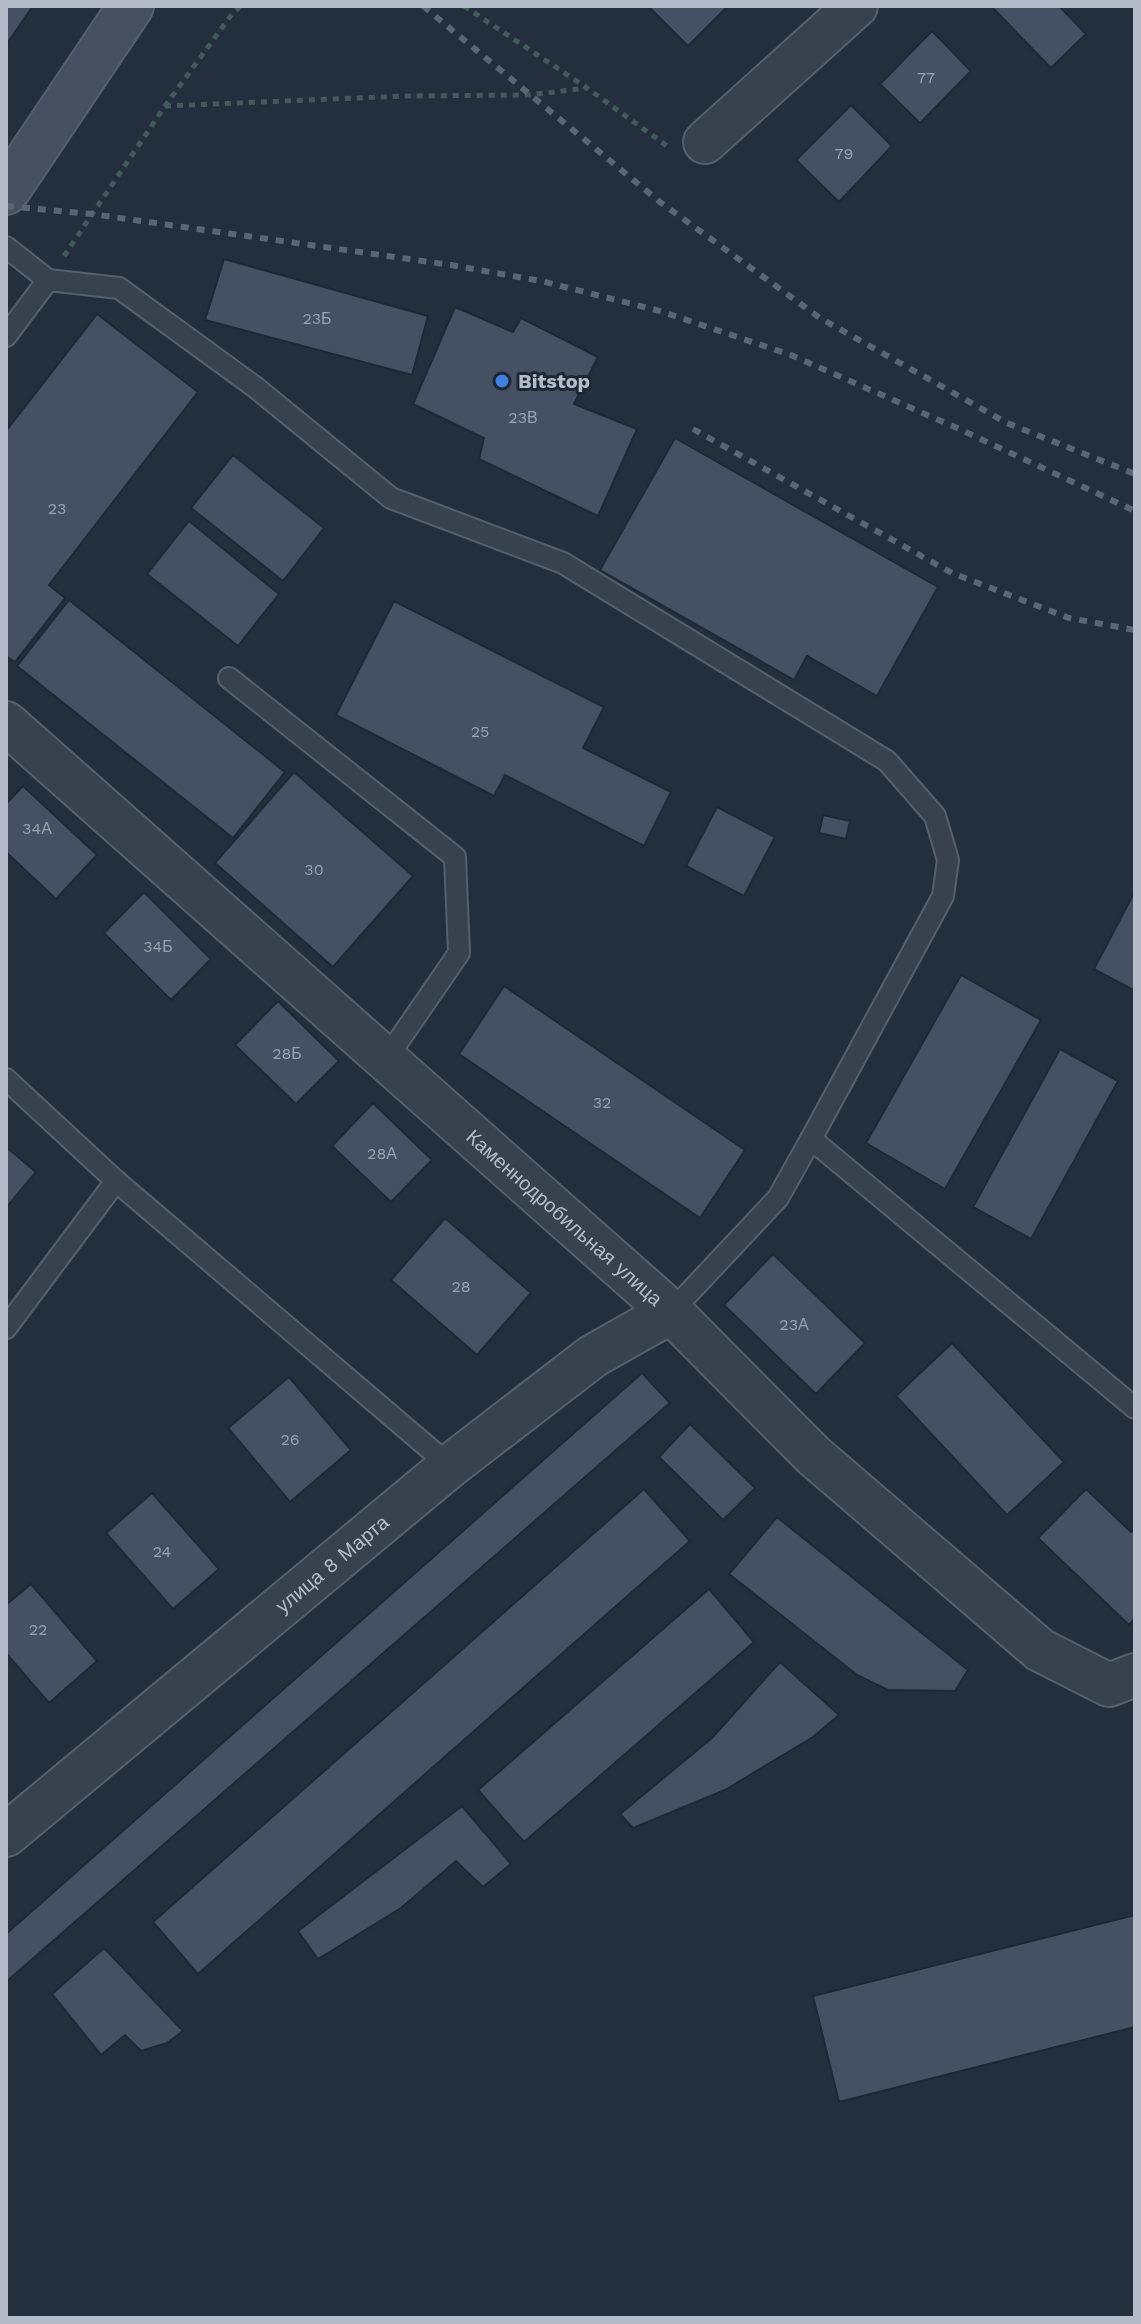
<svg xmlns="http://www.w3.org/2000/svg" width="1141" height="2324" font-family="'Work Sans',sans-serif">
  <rect width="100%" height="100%" fill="#242f3e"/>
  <g fill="#455162" stroke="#1f2835" stroke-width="2">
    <polygon points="6,6 33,6 6,45"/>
    <polygon points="648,6 728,6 688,46"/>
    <polygon points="991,6 1059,6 1086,34 1051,68"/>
    <polygon points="932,31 971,71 920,123 880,84"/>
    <polygon points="851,105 892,146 839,202 796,160"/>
    <polygon points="224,259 428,316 412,375 205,320"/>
    <polygon points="455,307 513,332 521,318 598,357 574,404 637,429 598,516 479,459 484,438 413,404"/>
    <polygon points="97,314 198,392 49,585 65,598 15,662 6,656 6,431"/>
    <polygon points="675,438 938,587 877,696 807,656 794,680 600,570"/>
    <polygon points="233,455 324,528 283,581 191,508"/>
    <polygon points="189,521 279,594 238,646 147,574"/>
    <polygon points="69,600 285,772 233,838 17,666"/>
    <polygon points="394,601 604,707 583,748 671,792 644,846 505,775 494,796 336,715"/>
    <polygon points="294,772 413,876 333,967 215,863"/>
    <polygon points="23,786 97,855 56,899 6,852 6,804"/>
    <polygon points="717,807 775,837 744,896 686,866"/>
    <polygon points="823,815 850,821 846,839 819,833"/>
    <polygon points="144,892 211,959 171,1000 104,933"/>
    <polygon points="1133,895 1135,896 1135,991 1094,969"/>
    <polygon points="961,975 1041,1020 945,1189 866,1143"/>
    <polygon points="504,986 745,1150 700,1218 459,1054"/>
    <polygon points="278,1001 339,1061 296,1104 235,1045"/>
    <polygon points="1060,1049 1118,1081 1031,1239 973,1207"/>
    <polygon points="373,1103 432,1160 391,1202 332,1146"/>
    <polygon points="6,1147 36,1172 6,1208"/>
    <polygon points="445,1218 531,1293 477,1355 391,1280"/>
    <polygon points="773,1254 865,1343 816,1394 724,1305"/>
    <polygon points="952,1343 1064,1462 1007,1515 896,1396"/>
    <polygon points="642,1373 670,1403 6,1982 6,1934"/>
    <polygon points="289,1377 351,1450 290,1502 228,1428"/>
    <polygon points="690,1424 755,1488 723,1520 659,1457"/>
    <polygon points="644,1489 690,1541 198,1974 153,1922"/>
    <polygon points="1086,1489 1131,1532 1135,1528 1135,1618 1129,1625 1038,1538"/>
    <polygon points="152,1493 219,1569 173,1609 106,1533"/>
    <polygon points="777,1517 968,1670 955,1691 888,1690 857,1675 729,1574"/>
    <polygon points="31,1584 97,1661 49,1703 6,1653 6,1605"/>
    <polygon points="709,1589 754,1642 524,1842 478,1790"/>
    <polygon points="780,1662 839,1715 813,1737 725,1790 633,1828 620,1814 712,1738"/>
    <polygon points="462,1806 511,1864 483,1887 456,1861 401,1908 318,1959 298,1931"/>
    <polygon points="1135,1915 1135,2027 839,2102 813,1996"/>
    <polygon points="104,1948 183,2031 167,2043 141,2051 125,2035 101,2055 52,1994"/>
  </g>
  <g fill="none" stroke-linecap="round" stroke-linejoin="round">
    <g stroke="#565f6c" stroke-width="24">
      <g id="service">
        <polyline points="6,247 48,280 6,336"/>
        <polyline points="48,280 119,288 255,387 391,498 563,563 887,761 935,816 948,860 943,896 811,1139"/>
        <polyline points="229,678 455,857 459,953 386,1059"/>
        <polyline points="6,1079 116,1181 450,1466"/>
        <polyline points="671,1312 778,1198 811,1139 1135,1408"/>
        <polyline points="6,1328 116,1181"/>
      </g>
    </g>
    <g stroke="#565f6c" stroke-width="46">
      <g id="minor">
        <polyline points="705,142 856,6"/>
        <path id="s1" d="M6,723L671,1312L813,1455L1040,1650L1109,1685L1135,1675"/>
        <path id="s2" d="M6,1835L450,1466L593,1356L671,1312"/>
      </g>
    </g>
    <g stroke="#565f6c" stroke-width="48">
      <polyline id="secondary" points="6,192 131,6"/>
    </g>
    <g stroke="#44595c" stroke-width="5" stroke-dasharray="6 6" stroke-linecap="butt">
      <polyline points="464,6 587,88 667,146"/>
      <polyline points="165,106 402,96 529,95 587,88"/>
      <polyline points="64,256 165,106 232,14 241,6"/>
    </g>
    <use href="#service" stroke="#38414e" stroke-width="20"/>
    <use href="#minor" stroke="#38414e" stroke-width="42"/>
    <use href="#secondary" stroke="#465061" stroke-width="44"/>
    <g stroke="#5a6575" stroke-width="6" stroke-dasharray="8 8" stroke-linecap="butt">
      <polyline points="423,6 660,202 820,318 1007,423 1135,474"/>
      <polyline points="6,206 92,214 451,265 541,281 660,311 791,355 957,428 1135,511"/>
      <polyline points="693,429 952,573 1069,618 1135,630"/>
    </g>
  </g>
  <circle fill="#3f7fe0" stroke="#1d2633" stroke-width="3" cx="502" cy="381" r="8"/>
  <g text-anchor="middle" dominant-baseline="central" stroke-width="6" stroke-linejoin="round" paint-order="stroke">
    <g font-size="16" fill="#98a1af">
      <text x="926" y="77">77</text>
      <text x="844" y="153">79</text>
      <text x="317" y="318">23Б</text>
      <text x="523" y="417">23В</text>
      <text x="57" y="508">23</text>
      <text x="480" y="731">25</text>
      <text x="37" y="828">34А</text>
      <text x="314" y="869">30</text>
      <text x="158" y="946">34Б</text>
      <text x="287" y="1053">28Б</text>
      <text x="602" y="1102">32</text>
      <text x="382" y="1153">28А</text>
      <text x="461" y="1286">28</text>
      <text x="794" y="1324">23А</text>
      <text x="290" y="1439">26</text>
      <text x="162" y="1551">24</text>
      <text x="38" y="1629">22</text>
    </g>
    <g font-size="20" font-weight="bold" fill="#b4bcc9" stroke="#1d2633" text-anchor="start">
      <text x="518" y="381">Bitstop</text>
    </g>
    <g font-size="20" fill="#b4bcc9" stroke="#1d2633">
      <text stroke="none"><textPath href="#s1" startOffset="746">Каменнодробильная улица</textPath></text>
      <text stroke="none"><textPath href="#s2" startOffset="424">улица 8 Марта</textPath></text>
    </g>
  </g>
  <rect width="1141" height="2324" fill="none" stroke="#b4bcc9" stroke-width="16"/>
</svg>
